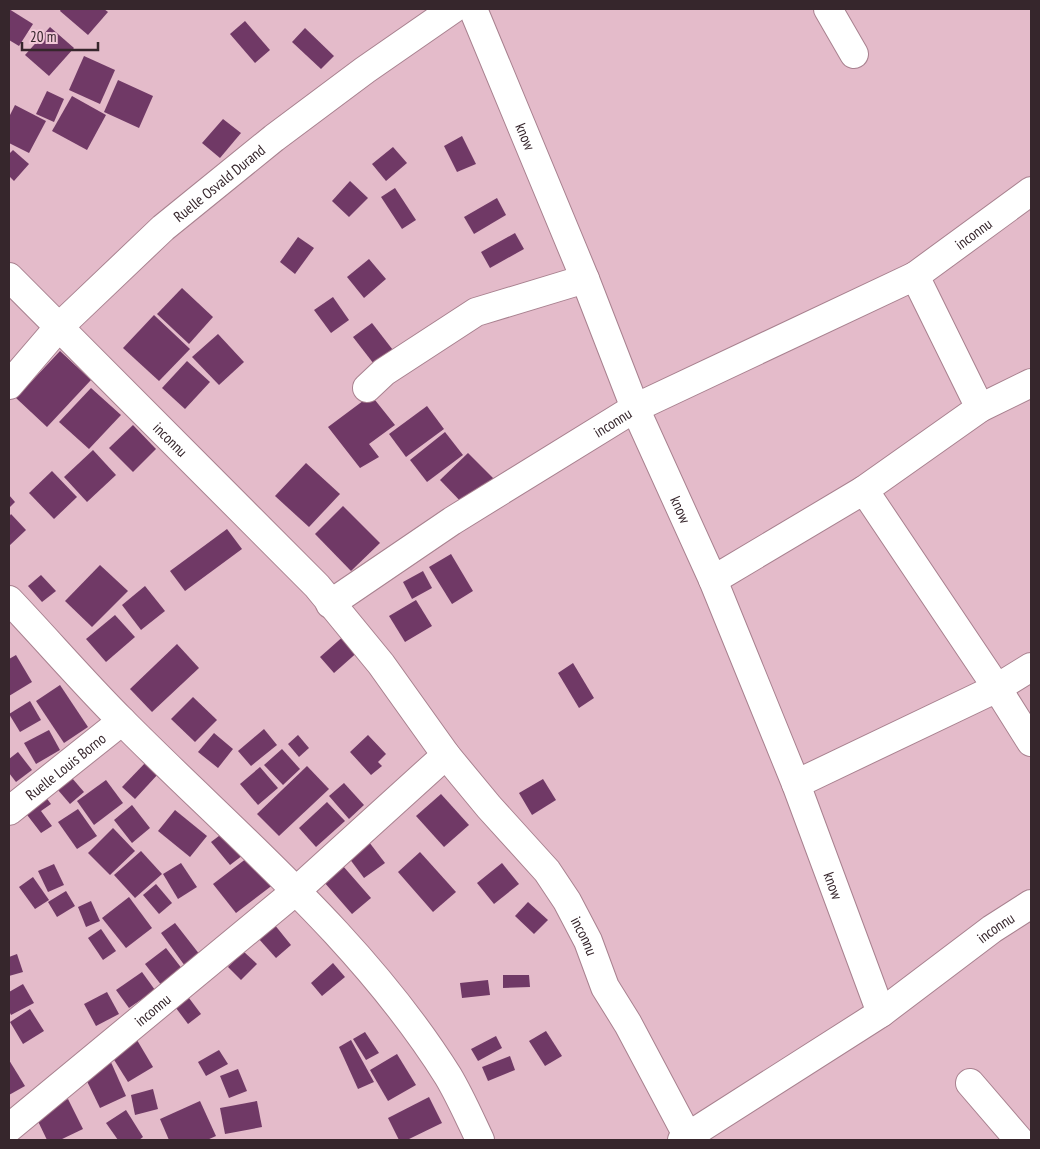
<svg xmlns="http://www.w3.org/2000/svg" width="1040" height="1149" font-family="'PT Sans Narrow',sans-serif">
  <rect width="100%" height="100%" fill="#e4bbca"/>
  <g fill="#703966">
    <polygon points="9,9 33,24 19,46 9,40"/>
    <polygon points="61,9 104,9 108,12 88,35 60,11"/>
    <polygon points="245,21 270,50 255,63 230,34"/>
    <polygon points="50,27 74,48 49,76 25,55"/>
    <polygon points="305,28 334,56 321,69 292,42"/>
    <polygon points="84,56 115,70 100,104 69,90"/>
    <polygon points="118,80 153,96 139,128 104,112"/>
    <polygon points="47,91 64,99 54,122 36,114"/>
    <polygon points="72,96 106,115 87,150 52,131"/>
    <polygon points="15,105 46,121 29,153 9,143 9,117"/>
    <polygon points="223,119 241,133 220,158 202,143"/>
    <polygon points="462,136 476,164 457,172 444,146"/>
    <polygon points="393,147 407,163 386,181 372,164"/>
    <polygon points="13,150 29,164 14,181 9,176 9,154"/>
    <polygon points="350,181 368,198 349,217 332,201"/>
    <polygon points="395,188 416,220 402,229 381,197"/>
    <polygon points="497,198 506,215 474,234 464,217"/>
    <polygon points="515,233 524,249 490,268 481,252"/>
    <polygon points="298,237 314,248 295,274 280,262"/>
    <polygon points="369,259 386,279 364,298 347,277"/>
    <polygon points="182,288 213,317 189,344 157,314"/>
    <polygon points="333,297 349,320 331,333 314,310"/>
    <polygon points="154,315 190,349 159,381 123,348"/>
    <polygon points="372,323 396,354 377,368 353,337"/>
    <polygon points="218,334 244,362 219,385 192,357"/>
    <polygon points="60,351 91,380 47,427 16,398"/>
    <polygon points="187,361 210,382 185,409 162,388"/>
    <polygon points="91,388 121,415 89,449 59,422"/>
    <polygon points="371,395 395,425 369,444 379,457 360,468 328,427"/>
    <polygon points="427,406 444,429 406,457 389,434"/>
    <polygon points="133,425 156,449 133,472 109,448"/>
    <polygon points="445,432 463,455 427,482 410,460"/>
    <polygon points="93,450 116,475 87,502 64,477"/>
    <polygon points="468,453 494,479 466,507 440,480"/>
    <polygon points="306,463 340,494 309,527 275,496"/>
    <polygon points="52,471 77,497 54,519 29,493"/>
    <polygon points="9,495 15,502 9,508"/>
    <polygon points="343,506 380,543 351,571 315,534"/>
    <polygon points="11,514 26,530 9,546 9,517"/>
    <polygon points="227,529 242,549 185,591 170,571"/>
    <polygon points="451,554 473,591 452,604 429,567"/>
    <polygon points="100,565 128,591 92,627 65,601"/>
    <polygon points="423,571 432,588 412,599 403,582"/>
    <polygon points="41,575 56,591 42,602 28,586"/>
    <polygon points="145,586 165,611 141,630 122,605"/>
    <polygon points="416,600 432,626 405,642 389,616"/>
    <polygon points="115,615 135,637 106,662 86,639"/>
    <polygon points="346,634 360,650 334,673 320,657"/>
    <polygon points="177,644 199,668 152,712 130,689"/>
    <polygon points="16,655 32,682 9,696 9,659"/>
    <polygon points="573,663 594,698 579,708 558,673"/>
    <polygon points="60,685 88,727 64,743 36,701"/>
    <polygon points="193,697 217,720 195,742 171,719"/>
    <polygon points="30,701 41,720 20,732 9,714"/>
    <polygon points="264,729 277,745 251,766 238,751"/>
    <polygon points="49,730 60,750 36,764 24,743"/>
    <polygon points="214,733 233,749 218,768 198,752"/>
    <polygon points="298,735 309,748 299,757 288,744"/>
    <polygon points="368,735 386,754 378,762 382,766 371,775 350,752"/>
    <polygon points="282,749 300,769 283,785 264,765"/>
    <polygon points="18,752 32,770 16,782 9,773 9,759"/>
    <polygon points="147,761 159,773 135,799 122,787"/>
    <polygon points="307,766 329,789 279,836 257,814"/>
    <polygon points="260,767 278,788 258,805 240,784"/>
    <polygon points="66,771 84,792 70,804 52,783"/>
    <polygon points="543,779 556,800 532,815 519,793"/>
    <polygon points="106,780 123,803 94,825 77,801"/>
    <polygon points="344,783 364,805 349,819 329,796"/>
    <polygon points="42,792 51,804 41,811 52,826 41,833 21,807"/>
    <polygon points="441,794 469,825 444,847 416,816"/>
    <polygon points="327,802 345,821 316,847 299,828"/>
    <polygon points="132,805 150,828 132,843 114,820"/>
    <polygon points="78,809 97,836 77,849 58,822"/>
    <polygon points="175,810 207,836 190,857 158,831"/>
    <polygon points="113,828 135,851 110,875 88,853"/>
    <polygon points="228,829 247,852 230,865 211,842"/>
    <polygon points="366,838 385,863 364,878 346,854"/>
    <polygon points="141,851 162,874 135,898 114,875"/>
    <polygon points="420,852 456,892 433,912 398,872"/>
    <polygon points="251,855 274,884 236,913 213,884"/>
    <polygon points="181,863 197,887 178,899 163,874"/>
    <polygon points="502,863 519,884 494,904 477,883"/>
    <polygon points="54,864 64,885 48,892 38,871"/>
    <polygon points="343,866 371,898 352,914 324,882"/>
    <polygon points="33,877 49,900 35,909 19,887"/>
    <polygon points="156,884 172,903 159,914 143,895"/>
    <polygon points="66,891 75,906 57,917 48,902"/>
    <polygon points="129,897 152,928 126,948 102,918"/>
    <polygon points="91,901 100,921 86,927 78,907"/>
    <polygon points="528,902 548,920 534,934 515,916"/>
    <polygon points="175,923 200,955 185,966 161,933"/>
    <polygon points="274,924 291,945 276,958 258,938"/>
    <polygon points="101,929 116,951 103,960 88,938"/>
    <polygon points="166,948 183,970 162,986 145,964"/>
    <polygon points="243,951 257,964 241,980 228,967"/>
    <polygon points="17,954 23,972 9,976 9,957"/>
    <polygon points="333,963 345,977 322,996 311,983"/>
    <polygon points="142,972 155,990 129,1008 116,990"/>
    <polygon points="503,975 529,975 530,987 503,988"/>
    <polygon points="488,980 490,995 462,998 460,983"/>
    <polygon points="23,984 34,1003 11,1015 9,1011 9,992"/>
    <polygon points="107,992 119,1014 96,1026 84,1004"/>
    <polygon points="189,998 201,1014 188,1024 176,1008"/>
    <polygon points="30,1009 44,1031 23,1044 10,1022"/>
    <polygon points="546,1031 562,1056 545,1066 529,1041"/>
    <polygon points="365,1032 379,1053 366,1060 353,1039"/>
    <polygon points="496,1036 502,1048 478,1061 471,1049"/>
    <polygon points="137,1040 153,1067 128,1082 111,1055"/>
    <polygon points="351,1040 374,1082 358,1089 339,1047"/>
    <polygon points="219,1050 228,1064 206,1076 198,1062"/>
    <polygon points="397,1054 416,1085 388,1101 370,1070"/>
    <polygon points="510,1056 515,1070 488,1081 482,1067"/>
    <polygon points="9,1060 25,1086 9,1095"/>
    <polygon points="110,1060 126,1096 100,1108 83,1073"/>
    <polygon points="238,1069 247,1091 229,1098 220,1076"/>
    <polygon points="153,1089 158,1109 135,1115 131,1095"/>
    <polygon points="429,1097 442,1123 407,1140 399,1140 388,1118"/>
    <polygon points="68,1099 83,1129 60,1140 47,1140 35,1115"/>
    <polygon points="200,1101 216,1136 207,1140 169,1140 160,1119"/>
    <polygon points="257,1101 262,1127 225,1134 220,1108"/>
    <polygon points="126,1110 143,1137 139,1140 118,1140 106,1123"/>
  </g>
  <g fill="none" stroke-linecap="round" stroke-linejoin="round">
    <g stroke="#a8818f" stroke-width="30">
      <g id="minor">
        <path id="s1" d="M473,9L585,279L635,408L713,580L796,784L881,1013"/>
        <polyline points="828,9 854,54"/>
        <path id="s2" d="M915,276L1031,191"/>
        <path id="s3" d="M9,277L317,586L381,664L446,755L489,807L547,871L567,901L588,941L605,987L628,1024L688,1137"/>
        <path id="s4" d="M9,385L58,328L163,228L274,138L365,70L453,9"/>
        <polyline points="367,388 384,372 476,312 585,279"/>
        <polyline points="864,490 980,408 1031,383"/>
        <polyline points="713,580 864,490 997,688 1031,667"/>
        <path d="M9,600C47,640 83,682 122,721C235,835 362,939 448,1076C460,1096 470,1119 480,1140"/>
        <path id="s5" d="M330,604L452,521L635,408L915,276L980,408"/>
        <polyline points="796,784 997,688 1031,742"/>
        <path id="s6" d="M9,811L122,721"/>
        <polyline points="970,1083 1019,1140"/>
        <path id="s7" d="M9,1128L297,890L446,755"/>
        <path id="s8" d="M682,1140L881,1013L992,929L1031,904"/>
      </g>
    </g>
    <use href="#minor" stroke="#fff" stroke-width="28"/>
  </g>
  <g text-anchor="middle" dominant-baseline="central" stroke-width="5" stroke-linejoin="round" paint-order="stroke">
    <g font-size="15" fill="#36262c" stroke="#f1c7d7">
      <text stroke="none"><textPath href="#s1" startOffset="138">know</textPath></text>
      <text stroke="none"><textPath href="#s4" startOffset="292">Ruelle Osvald Durand</textPath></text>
      <text stroke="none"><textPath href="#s2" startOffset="72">inconnu</textPath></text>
      <text stroke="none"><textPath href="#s5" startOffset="336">inconnu</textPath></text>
      <text stroke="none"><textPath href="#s3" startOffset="229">inconnu</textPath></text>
      <text stroke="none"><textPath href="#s1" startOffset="542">know</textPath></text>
      <text stroke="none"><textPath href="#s6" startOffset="72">Ruelle Louis Borno</textPath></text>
      <text stroke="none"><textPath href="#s1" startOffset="948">know</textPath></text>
      <text stroke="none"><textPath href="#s8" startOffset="379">inconnu</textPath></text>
      <text stroke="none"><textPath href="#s3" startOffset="878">inconnu</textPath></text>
      <text stroke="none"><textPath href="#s7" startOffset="186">inconnu</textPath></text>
    </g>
  </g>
  <rect width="1040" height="1149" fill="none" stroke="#36262c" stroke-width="20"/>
  <path d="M22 42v8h76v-8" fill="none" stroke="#36262c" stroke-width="2.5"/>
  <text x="30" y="42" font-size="15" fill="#36262c" stroke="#f1c7d7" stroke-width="4" paint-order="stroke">20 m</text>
</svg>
